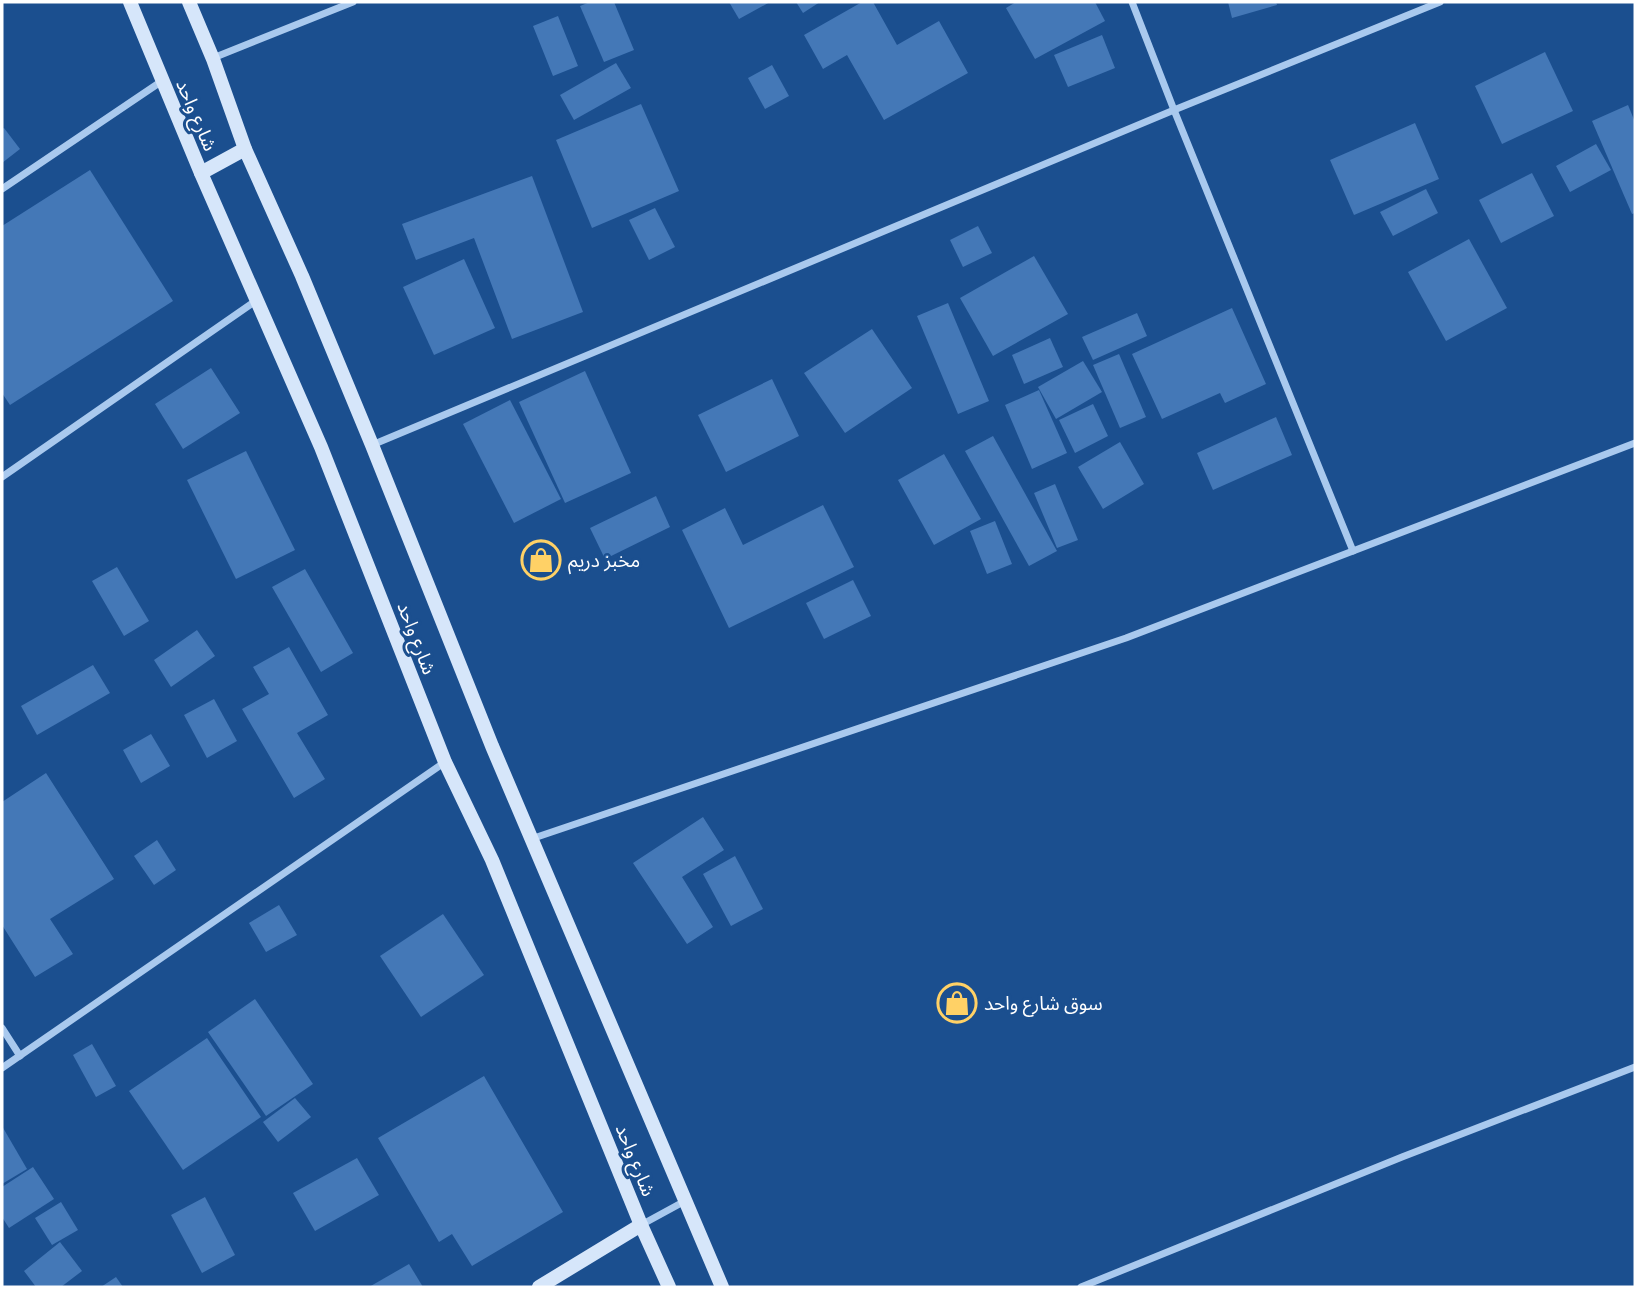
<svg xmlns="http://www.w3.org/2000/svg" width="1637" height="1289" font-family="Ubuntu,'Noto Sans Arabic',sans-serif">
  <rect width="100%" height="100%" fill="#1b4f8f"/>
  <g fill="#4478b7">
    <polygon points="590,2 614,2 634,50 604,62 580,6"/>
    <polygon points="729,2 770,2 739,19"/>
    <polygon points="796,2 820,2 803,13"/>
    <polygon points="862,2 873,2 897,45 939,21 968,73 884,120 847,55 823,69 804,35"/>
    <polygon points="1016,2 1095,2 1105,21 1035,59 1006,8"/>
    <polygon points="1228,2 1276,2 1277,5 1232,18"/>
    <polygon points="558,16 578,66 553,76 533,26"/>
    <polygon points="1102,35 1115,68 1068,87 1054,55"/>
    <polygon points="1545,52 1573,111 1502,144 1475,86"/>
    <polygon points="616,63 631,88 574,120 560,95"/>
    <polygon points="772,65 789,96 765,109 748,78"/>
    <polygon points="641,104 679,191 592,228 556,140"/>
    <polygon points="1628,105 1635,122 1635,213 1632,214 1592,121"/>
    <polygon points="1415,123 1439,179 1354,215 1330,160"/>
    <polygon points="4,128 20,149 2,163 2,129"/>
    <polygon points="1596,144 1611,170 1570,192 1556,166"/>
    <polygon points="90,170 173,301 10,405 2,393 2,226"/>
    <polygon points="1532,173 1554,216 1501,243 1479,200"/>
    <polygon points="532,176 583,312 512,339 474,238 416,260 402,224"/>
    <polygon points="1426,189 1438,213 1393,236 1380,212"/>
    <polygon points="655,208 675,247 649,260 629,220"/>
    <polygon points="978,226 992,253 963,267 950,240"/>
    <polygon points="1469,239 1507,308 1446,341 1408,272"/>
    <polygon points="1034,256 1068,314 993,356 960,298"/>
    <polygon points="464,259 495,328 434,355 403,287"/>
    <polygon points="948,303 989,401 958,414 917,316"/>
    <polygon points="1232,308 1266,384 1225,403 1220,393 1162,419 1132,354"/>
    <polygon points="1137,313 1147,336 1093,360 1082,337"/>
    <polygon points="872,329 912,388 845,433 804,373"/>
    <polygon points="1050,338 1063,367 1024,384 1012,355"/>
    <polygon points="1119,354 1146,417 1120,428 1093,365"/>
    <polygon points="1083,361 1102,392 1056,419 1038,387"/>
    <polygon points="211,368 240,413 183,449 155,404"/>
    <polygon points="585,371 631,473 565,503 519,402"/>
    <polygon points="772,379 799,436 726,472 698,415"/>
    <polygon points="1039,390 1067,453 1032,469 1005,405"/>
    <polygon points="510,400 561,499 514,523 463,424"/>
    <polygon points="1093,404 1108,436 1075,453 1059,420"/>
    <polygon points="1276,417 1292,455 1213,490 1197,453"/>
    <polygon points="993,436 1057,551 1029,566 965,451"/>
    <polygon points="1120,442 1144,484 1103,509 1078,467"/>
    <polygon points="246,451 295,550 236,579 187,480"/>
    <polygon points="944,454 981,519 934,545 898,480"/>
    <polygon points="1055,484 1078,540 1057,548 1034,493"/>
    <polygon points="656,496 670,527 605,559 590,528"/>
    <polygon points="823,505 854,567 729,628 682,530 725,508 743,545"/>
    <polygon points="995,521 1012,564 987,574 970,531"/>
    <polygon points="117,567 149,621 124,636 92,581"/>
    <polygon points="305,569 353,653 321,672 272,587"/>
    <polygon points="853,580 871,616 824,639 806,603"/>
    <polygon points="197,630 215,656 171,687 154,660"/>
    <polygon points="289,647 328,715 297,733 325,779 294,798 242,709 269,694 253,667"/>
    <polygon points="93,665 110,693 37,735 21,706"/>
    <polygon points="214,699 237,741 207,758 184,715"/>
    <polygon points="151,734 170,766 141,783 123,750"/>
    <polygon points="46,773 114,879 50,919 73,954 35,977 2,925 2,802"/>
    <polygon points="703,817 724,850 682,877 713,927 687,944 633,863"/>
    <polygon points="157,840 176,870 154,885 134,856"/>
    <polygon points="735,856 763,909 731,926 703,874"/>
    <polygon points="279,905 297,935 266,952 249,923"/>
    <polygon points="443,914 484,975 421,1017 380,956"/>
    <polygon points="255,999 313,1084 266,1116 208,1032"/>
    <polygon points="207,1038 261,1117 183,1170 129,1091"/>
    <polygon points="92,1044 116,1086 96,1097 73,1055"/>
    <polygon points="484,1076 563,1212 472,1266 452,1234 439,1242 378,1138"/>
    <polygon points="295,1098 311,1117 278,1142 263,1122"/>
    <polygon points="2,1126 27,1169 2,1184"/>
    <polygon points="357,1158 379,1195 315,1231 293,1193"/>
    <polygon points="33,1167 54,1199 9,1228 2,1217 2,1187"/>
    <polygon points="205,1197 235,1255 202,1273 171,1215"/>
    <polygon points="61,1202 78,1230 52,1245 35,1218"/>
    <polygon points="60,1242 82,1271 61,1287 36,1287 24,1271"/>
    <polygon points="409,1264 423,1287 369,1287"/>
    <polygon points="116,1277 123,1287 101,1287"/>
  </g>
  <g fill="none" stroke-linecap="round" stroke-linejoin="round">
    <g stroke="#a9c9ee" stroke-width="7">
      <polyline points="1132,2 1174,110 1353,551"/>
      <polyline points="213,58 353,2"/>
      <polyline points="2,189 162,81"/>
      <polyline points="372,445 1174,110 1440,2"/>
      <polyline points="2,477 257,300"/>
      <polyline points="531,839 1126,638 1635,443"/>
      <polyline points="2,1028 20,1056"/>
      <polyline points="2,1068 445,762"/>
      <polyline points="641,1225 685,1201"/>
      <polyline points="1081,1287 1402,1157 1635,1067"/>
    </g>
    <g stroke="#d6e6fa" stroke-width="14">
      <polyline points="130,2 201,173 321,447 445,762 492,860 641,1225 669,1287"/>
      <polyline points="189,2 213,59 245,149 302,276 372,445 492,746 722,1287"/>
      <polyline points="201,173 245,149"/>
      <polyline points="539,1287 641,1225"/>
    </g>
  </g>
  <defs>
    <g id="shop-ring" transform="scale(2.0125)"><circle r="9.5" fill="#1b4f8f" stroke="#ffd166" stroke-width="1.5"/><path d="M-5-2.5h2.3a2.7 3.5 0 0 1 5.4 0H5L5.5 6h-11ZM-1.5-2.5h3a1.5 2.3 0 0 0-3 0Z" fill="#ffd166"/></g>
  </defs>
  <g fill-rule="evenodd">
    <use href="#shop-ring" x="541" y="560"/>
    <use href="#shop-ring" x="957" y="1003"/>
  </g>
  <g text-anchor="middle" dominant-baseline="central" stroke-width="6" stroke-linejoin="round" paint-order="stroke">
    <g font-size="19" fill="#fff" stroke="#1b4f8f">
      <text transform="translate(197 115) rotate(67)">شارع واحد</text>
      <text transform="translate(417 638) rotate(69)">شارع واحد</text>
      <text transform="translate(636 1160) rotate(68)">شارع واحد</text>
    </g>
    <g font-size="19" fill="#fff" stroke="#1b4f8f" text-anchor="start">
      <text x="568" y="560">مخبز دريم</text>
      <text x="984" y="1003">سوق شارع واحد</text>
    </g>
  </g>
  <rect width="1637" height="1289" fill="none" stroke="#ffffff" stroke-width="7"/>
</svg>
